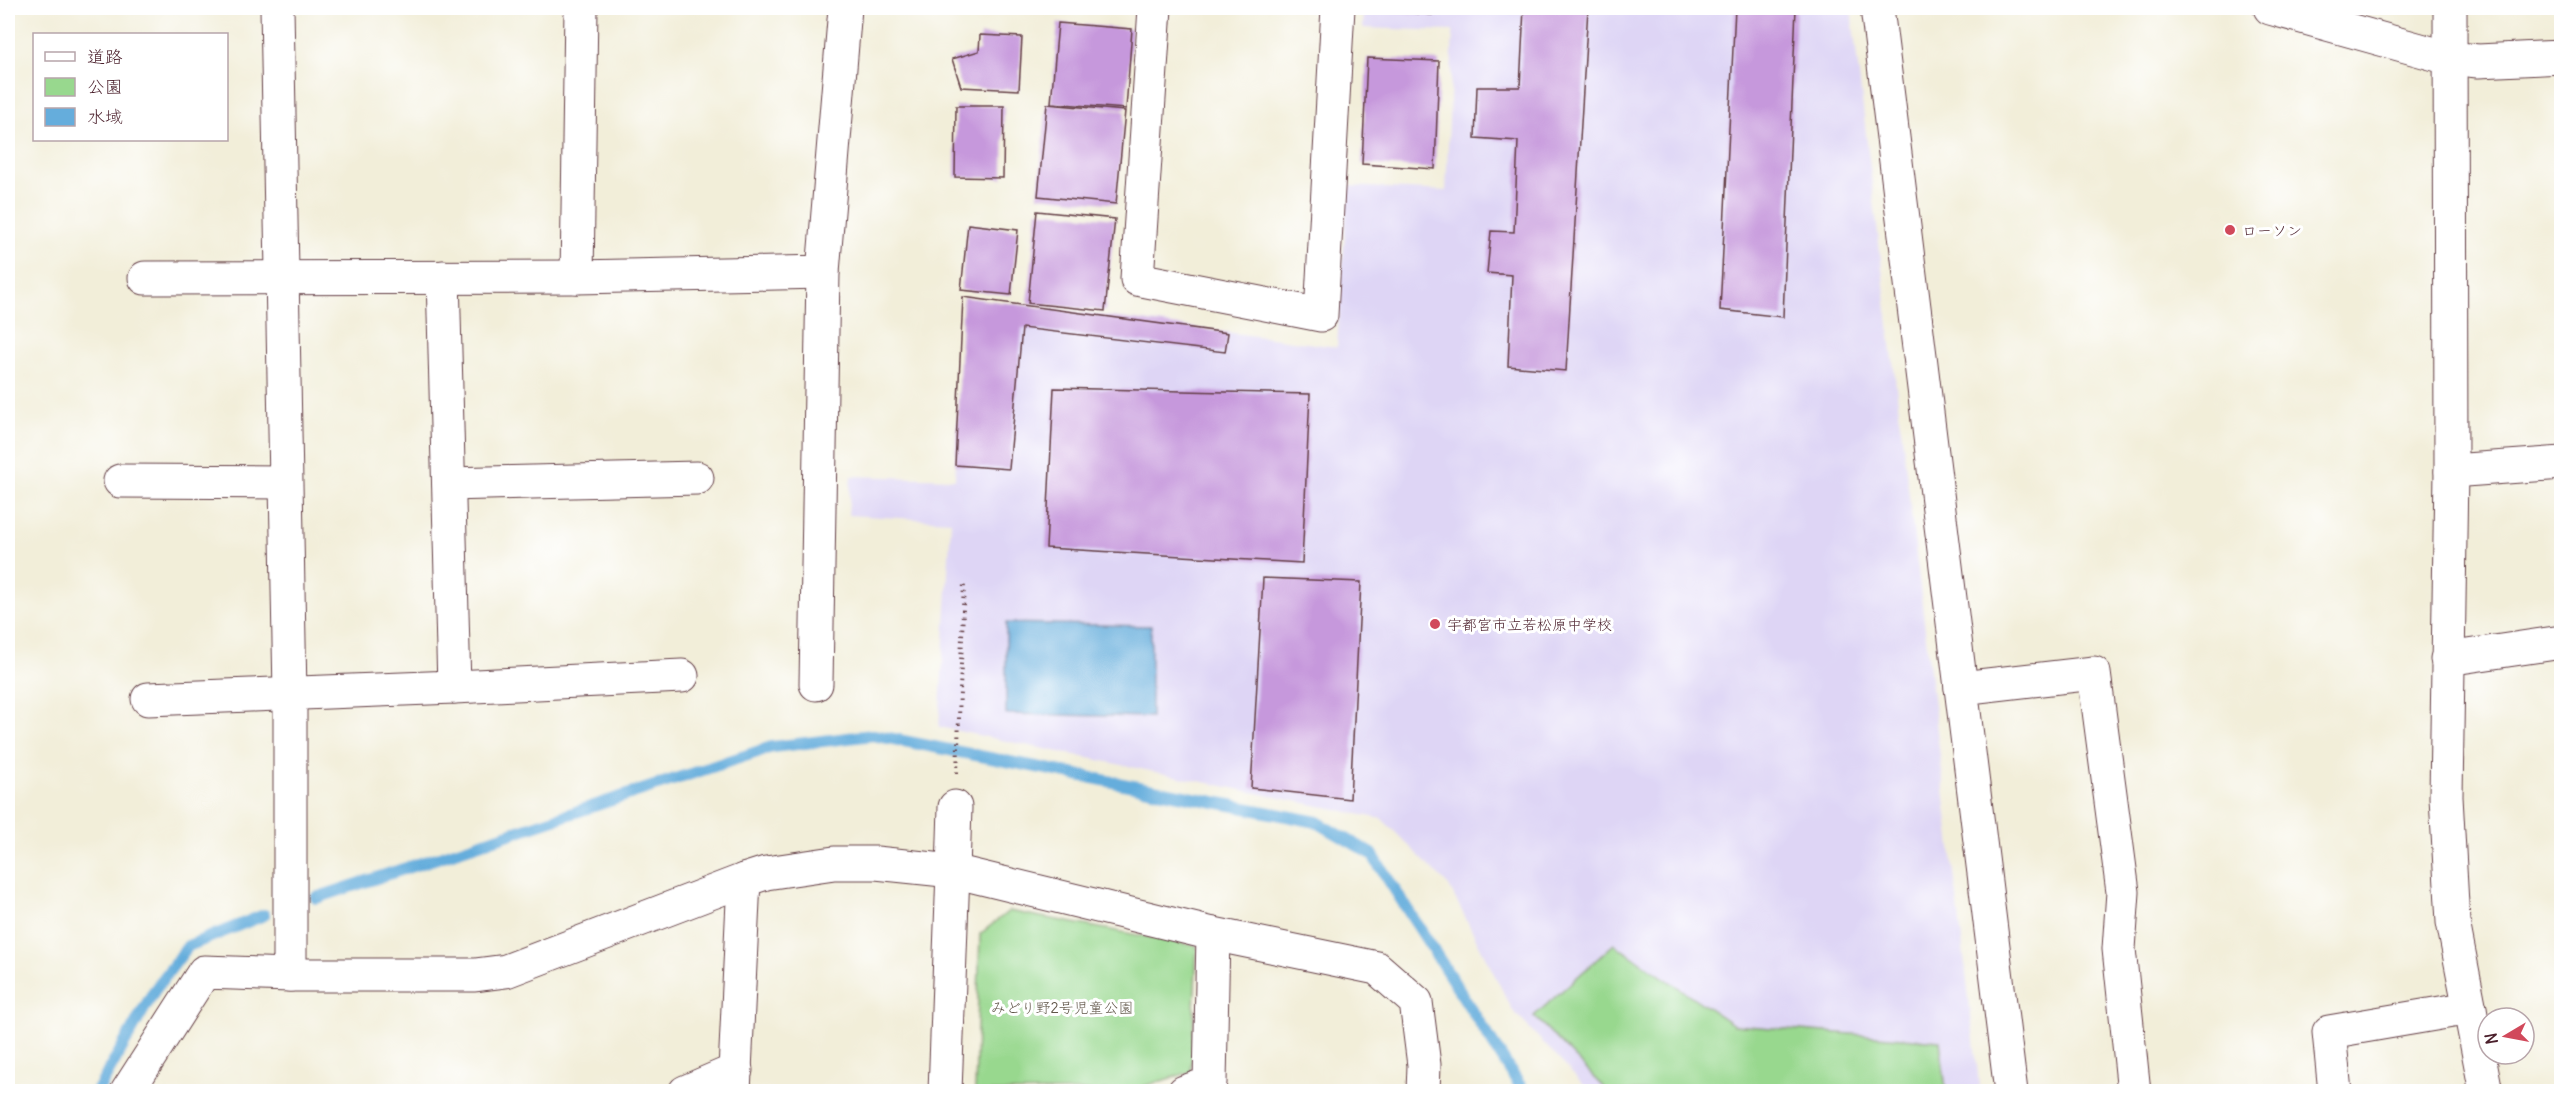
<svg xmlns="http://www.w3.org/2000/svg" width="2569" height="1099" font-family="Delius,'Klee One',sans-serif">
  <rect width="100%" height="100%" fill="#fff"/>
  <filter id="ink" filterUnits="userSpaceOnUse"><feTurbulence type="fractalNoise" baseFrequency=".0167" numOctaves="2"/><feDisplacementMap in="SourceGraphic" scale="12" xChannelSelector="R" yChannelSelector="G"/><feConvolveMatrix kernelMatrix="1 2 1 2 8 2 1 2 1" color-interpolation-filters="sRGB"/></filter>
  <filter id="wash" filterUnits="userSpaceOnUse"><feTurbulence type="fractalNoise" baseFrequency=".008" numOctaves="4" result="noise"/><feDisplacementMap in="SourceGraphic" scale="24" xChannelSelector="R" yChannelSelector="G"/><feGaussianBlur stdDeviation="1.35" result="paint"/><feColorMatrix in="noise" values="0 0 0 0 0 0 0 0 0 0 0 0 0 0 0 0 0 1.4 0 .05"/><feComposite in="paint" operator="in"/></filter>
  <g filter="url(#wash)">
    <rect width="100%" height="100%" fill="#f2eed9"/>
    <polygon fill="#ded5f5" points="1364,8 1851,8 1980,1091 1589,1091 1513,1011 1449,886 1382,819 939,727 951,521 848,515 851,476 955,479 963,297 1337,347 1348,186 1446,191 1453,31 1363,28"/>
    <g fill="#98d88e" stroke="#717c5c" stroke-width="1.5">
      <polygon points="1009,911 1197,946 1191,1072 1128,1091 975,1092 980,934"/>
      <polygon points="1614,944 1734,1025 1940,1041 1946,1091 1608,1091 1534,1016"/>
    </g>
    <polygon fill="#65addc" stroke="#586684" stroke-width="1.5" points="1006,623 1151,626 1151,717 1006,714"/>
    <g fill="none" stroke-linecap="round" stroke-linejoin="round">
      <g stroke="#65addc" stroke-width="12">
        <polyline points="316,898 772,747 873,735 1317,822 1372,854 1524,1092"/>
        <polyline points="97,1092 154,991 188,946 264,915"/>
      </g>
    </g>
    <g id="blocks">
      <g fill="#c698dc">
        <polygon points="1369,8 1433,8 1432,15 1369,9"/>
        <polygon points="1524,8 1588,8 1566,371 1508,366 1512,275 1487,273 1491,231 1514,232 1518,141 1475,138 1477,87 1520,87"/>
        <polygon points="1735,8 1796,8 1783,317 1720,310"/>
        <polygon points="1058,23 1132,29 1126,109 1051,103"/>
        <polygon points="980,35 1022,37 1019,90 961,87 952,59 979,51"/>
        <polygon points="1367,58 1439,61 1435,169 1362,164"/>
        <polygon points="1047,104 1125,111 1116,204 1038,196"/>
        <polygon points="956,106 1004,106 1003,178 955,177"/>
        <polygon points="1037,211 1115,219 1105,311 1028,303"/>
        <polygon points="968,224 1018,230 1011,295 961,290"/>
        <polygon points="963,297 1228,333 1225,352 1022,328 1009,469 955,465"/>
        <polygon points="1054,388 1310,394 1302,563 1046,548"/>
        <polygon points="1263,578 1361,582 1350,799 1251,788"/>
      </g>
    </g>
  </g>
  <g filter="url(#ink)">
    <use href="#blocks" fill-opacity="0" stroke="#633e45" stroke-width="1.5"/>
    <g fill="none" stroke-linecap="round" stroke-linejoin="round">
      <g stroke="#633e45" stroke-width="35">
        <g id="minor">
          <polyline points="277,8 290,694 290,975"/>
          <polyline points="1155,8 1137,279 1321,315 1338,8"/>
          <polyline points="1877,8 2011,1092"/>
          <polyline points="2270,8 2449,58 2478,61 2562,57"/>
          <polyline points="2450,8 2451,471 2446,797 2453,922 2486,1092"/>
          <polyline points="577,277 581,8"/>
          <polyline points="145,278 577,277 823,272 845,8"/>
          <polyline points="2451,471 2562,463"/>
          <polyline points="120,481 285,482"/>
          <polyline points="449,484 697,478"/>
          <polyline points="2447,659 2562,642"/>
          <polyline points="816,684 823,272"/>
          <polyline points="454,687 682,676"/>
          <polyline points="1961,688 2094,673 2123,892 2119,949 2134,1092"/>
          <polyline points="148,699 454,687 443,277"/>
          <polyline points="953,871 955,807"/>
          <polyline points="1213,934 1377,968 1416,1002 1424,1065 1423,1092"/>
          <polyline points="127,1092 204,972 290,975 475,975 506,971 744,880 766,873 834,863 876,863 953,871 1213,934 1210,1083 1184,1092"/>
          <polyline points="685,1092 736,1070"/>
          <polyline points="734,1092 744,880"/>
          <polyline points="2335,1092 2329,1032 2470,1008"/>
        </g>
      </g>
      <g stroke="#633e45" stroke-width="35">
        <polyline id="tertiary" points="945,1092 953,871"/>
      </g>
      <polyline stroke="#633e45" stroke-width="4" stroke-dasharray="1.5 4.5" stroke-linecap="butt" points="957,773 964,582"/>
      <use href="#minor" stroke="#fff" stroke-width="33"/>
      <use href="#tertiary" stroke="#fff" stroke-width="33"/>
    </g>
  </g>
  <g fill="#d1495b" stroke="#fff" stroke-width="2">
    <circle cx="2230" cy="230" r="6"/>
    <circle cx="1435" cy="624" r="6"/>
  </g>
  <g text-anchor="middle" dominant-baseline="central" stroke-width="6" stroke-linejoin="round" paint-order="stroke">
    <g font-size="15" fill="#4a1f2b" stroke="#fff" text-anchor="start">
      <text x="2242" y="230">ローソン</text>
      <text x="1447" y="624">宇都宮市立若松原中学校</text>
    </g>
    <g font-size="15" fill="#615649" stroke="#fff">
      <text x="1062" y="1007">みどり野2号児童公園</text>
    </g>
  </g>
  <rect width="2569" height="1099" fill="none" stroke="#fff" stroke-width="30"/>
  <rect x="33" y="33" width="195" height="108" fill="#ffffff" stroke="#b7a5aa" stroke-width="1.5"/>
  <rect x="45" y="52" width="30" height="9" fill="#ffffff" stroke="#b7a5aa" stroke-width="1.5"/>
  <text x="87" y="63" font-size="18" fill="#4a1f2b">道路</text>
  <rect x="45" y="78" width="30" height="18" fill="#98d88e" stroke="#b7a5aa" stroke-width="1.5"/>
  <text x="87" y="93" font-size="18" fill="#4a1f2b">公園</text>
  <rect x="45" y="108" width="30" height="18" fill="#65addc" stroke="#b7a5aa" stroke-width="1.5"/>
  <text x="87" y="123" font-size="18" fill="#4a1f2b">水域</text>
  <g transform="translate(2506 1036) rotate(260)"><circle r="28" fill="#ffffff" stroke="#b7a5aa" stroke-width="1.5"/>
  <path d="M0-4.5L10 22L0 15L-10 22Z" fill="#d1495b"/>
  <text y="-9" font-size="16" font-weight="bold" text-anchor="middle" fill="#4a1f2b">N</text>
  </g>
</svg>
